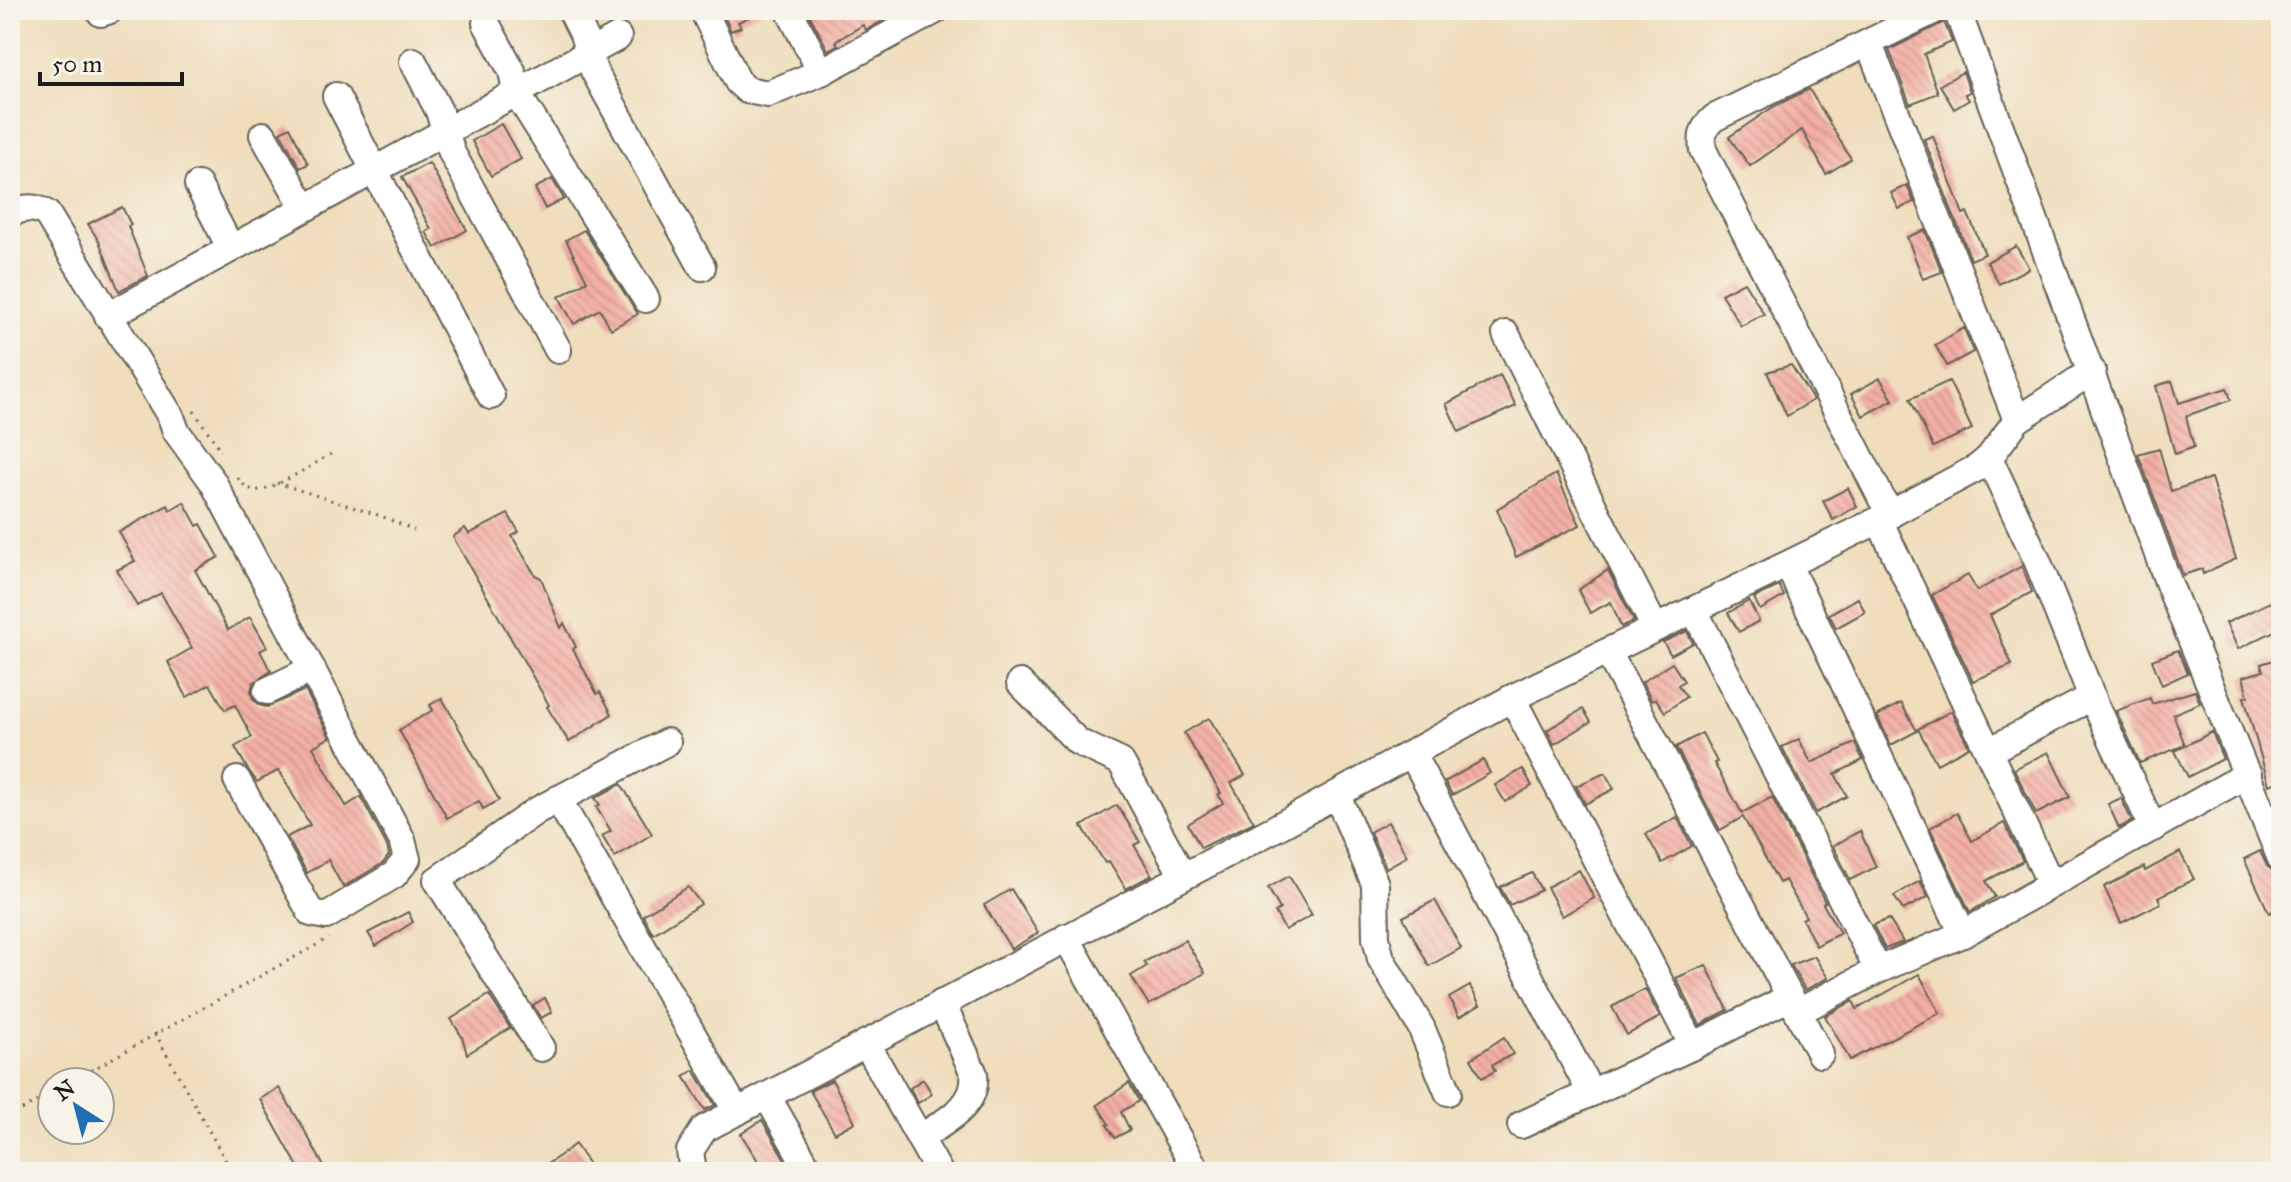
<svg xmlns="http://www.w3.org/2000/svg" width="2291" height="1182" font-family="'IM FELL Great Primer',serif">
  <defs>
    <pattern id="building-back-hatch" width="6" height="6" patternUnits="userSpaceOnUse" patternTransform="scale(2)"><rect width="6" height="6" fill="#f3afa5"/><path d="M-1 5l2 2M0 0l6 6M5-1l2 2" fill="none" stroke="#d0968d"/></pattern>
  </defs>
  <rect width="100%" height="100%" fill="#f7f3e8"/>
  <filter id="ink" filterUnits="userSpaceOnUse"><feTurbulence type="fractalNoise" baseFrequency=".0125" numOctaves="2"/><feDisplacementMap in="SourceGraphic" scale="16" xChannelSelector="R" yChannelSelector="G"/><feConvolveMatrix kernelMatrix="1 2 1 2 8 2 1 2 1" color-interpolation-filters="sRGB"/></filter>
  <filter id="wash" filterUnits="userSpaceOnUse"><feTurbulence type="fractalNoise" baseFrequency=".006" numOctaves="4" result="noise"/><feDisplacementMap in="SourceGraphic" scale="32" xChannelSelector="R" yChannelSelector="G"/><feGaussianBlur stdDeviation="1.8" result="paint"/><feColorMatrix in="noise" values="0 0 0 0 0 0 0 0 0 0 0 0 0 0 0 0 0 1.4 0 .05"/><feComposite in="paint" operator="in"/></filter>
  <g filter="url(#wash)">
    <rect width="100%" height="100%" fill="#efddbc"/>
    <g id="blocks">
      <g fill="url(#building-back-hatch)">
        <polygon points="721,10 765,10 738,22 741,27 731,31"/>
        <polygon points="807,10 902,10 866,30 863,25 836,41 838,45 828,50"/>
        <polygon points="1944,22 1952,42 1924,54 1938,93 1910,104 1889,50"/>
        <polygon points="1963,72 1970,92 1965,94 1969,100 1954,109 1940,85"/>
        <polygon points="1809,89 1851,159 1826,174 1802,130 1750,166 1729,137 1773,107"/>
        <polygon points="501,124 521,159 491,176 472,141"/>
        <polygon points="290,127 308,164 300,168 280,132"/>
        <polygon points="1933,136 1963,214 1967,212 1985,254 1971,260 1924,139"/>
        <polygon points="429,163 467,230 435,248 426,232 431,229 402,177"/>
        <polygon points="552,179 564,199 545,209 535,188"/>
        <polygon points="1907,185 1914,202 1899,209 1891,193"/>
        <polygon points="122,207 131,225 128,226 148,276 119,291 99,241 88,224"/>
        <polygon points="584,230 638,314 611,329 600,309 574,324 559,297 587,281 566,240"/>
        <polygon points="1925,230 1942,272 1923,279 1907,237"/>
        <polygon points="2016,246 2029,268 1999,284 1987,262"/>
        <polygon points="1744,282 1764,314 1741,326 1721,294"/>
        <polygon points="1964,328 1973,352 1947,366 1935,345"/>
        <polygon points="1791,365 1813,400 1787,416 1767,372"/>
        <polygon points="1500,375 1516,406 1459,432 1446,404"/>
        <polygon points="1880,378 1893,400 1863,416 1851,394"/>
        <polygon points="1949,381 1972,429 1933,447 1910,399"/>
        <polygon points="2172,381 2179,403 2227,388 2231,400 2186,416 2194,447 2175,454 2156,386"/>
        <polygon points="2159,448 2171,491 2211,478 2236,559 2203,574 2202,569 2183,575 2138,454"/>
        <polygon points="1556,474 1580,525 1516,557 1497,509"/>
        <polygon points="1848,488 1857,506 1833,520 1823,501"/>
        <polygon points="184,502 197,526 201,524 219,557 195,570 228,630 250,617 267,647 260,651 271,671 253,683 251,691 253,699 259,705 267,707 305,690 330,737 313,747 346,806 361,797 387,846 389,855 383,863 343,887 328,860 307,873 287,837 310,825 279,770 257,782 247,768 235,747 252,737 235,705 225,710 210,684 187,697 168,662 192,648 161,593 137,606 117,570 135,561 119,532 168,505 170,510"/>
        <polygon points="508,514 519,532 512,536 535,575 541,578 561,628 564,623 576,647 573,649 597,694 600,692 612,714 569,742 547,707 549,705 453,537 465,528 469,534"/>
        <polygon points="2022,566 2032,592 1990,615 2012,665 1973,681 1932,595 1968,575 1977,591"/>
        <polygon points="1608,570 1634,621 1621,627 1611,602 1590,613 1578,590"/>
        <polygon points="1779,586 1784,596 1760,610 1754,598"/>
        <polygon points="2281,597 2281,628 2238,649 2226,623"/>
        <polygon points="1858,598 1865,612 1836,628 1829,614"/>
        <polygon points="1749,601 1759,621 1739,632 1728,613"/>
        <polygon points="1687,631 1693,643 1671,655 1663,642"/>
        <polygon points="2178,650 2188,673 2162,685 2152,660"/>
        <polygon points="2277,659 2281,672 2281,781 2269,785 2244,697 2248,696 2243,677 2263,671 2261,664"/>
        <polygon points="1672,663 1684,681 1678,685 1686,697 1665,712 1656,699 1652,701 1642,682"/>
        <polygon points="2195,691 2200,703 2173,714 2185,745 2140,763 2116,711 2150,698 2152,704"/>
        <polygon points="442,698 499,800 483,809 479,801 447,818 399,730 433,710 430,705"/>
        <polygon points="1901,703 1917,731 1891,745 1877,716"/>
        <polygon points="1583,709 1591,722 1554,744 1547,730"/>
        <polygon points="1951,711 1969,747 1937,764 1918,729"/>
        <polygon points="1209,718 1245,775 1231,783 1254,822 1201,848 1188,824 1223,803 1218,794 1221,793 1184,733"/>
        <polygon points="2212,732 2223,759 2188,777 2175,751"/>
        <polygon points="1702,733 1717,762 1714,763 1742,813 1772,797 1825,902 1823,904 1840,933 1816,946 1802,919 1806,917 1785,880 1779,883 1743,817 1720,830 1676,747"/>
        <polygon points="1799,739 1811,763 1855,743 1863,760 1835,774 1847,796 1816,813 1782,747"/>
        <polygon points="2048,752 2070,797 2036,814 2014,769"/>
        <polygon points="1483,760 1490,773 1452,795 1445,782"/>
        <polygon points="1523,769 1532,786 1505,802 1495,785"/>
        <polygon points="1605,773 1614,789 1585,804 1576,786"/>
        <polygon points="621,784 652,834 615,857 602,836 611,831 596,807 600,805 595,798"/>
        <polygon points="2121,798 2132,821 2119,828 2108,804"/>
        <polygon points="1117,805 1140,842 1134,845 1152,875 1126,889 1109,861 1105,863 1082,826"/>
        <polygon points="1957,813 1972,841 2004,823 2023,861 1986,881 1995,897 1970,912 1930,828"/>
        <polygon points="1677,817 1692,846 1662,863 1646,834"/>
        <polygon points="1388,822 1407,856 1386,868 1370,832"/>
        <polygon points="1860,831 1876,867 1850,880 1833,846"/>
        <polygon points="2260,851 2267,866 2278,874 2281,882 2281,907 2269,913 2244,859"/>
        <polygon points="2180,852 2194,879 2158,897 2161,903 2121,923 2104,887 2144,867 2145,871"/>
        <polygon points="1579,870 1594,898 1562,916 1547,887"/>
        <polygon points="1532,873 1541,890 1510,905 1500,887"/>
        <polygon points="1289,876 1312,915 1285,930 1275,912 1280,909 1268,888"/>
        <polygon points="1920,881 1928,897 1903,910 1894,896"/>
        <polygon points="688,887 701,904 653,934 643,915"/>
        <polygon points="1011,889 1038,933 1011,949 984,905"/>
        <polygon points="1435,900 1461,948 1429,966 1403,917"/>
        <polygon points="408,912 413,922 376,946 368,933"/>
        <polygon points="1889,919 1903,942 1885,949 1873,925"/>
        <polygon points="1185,940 1205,973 1149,1005 1131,976 1147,966 1144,962"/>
        <polygon points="1814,956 1828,978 1805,990 1791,965"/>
        <polygon points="1706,965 1728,1010 1700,1025 1676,978"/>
        <polygon points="1919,974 1940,1013 1850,1060 1825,1016 1853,1001 1857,1009"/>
        <polygon points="1470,986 1480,1005 1459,1017 1449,998"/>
        <polygon points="1645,989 1660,1017 1627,1035 1612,1007"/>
        <polygon points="489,995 510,1028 467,1054 462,1037 451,1019"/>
        <polygon points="545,998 552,1012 541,1018 533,1005"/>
        <polygon points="1504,1037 1513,1054 1492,1065 1495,1071 1482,1078 1471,1059"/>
        <polygon points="694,1070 715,1105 705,1110 684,1076"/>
        <polygon points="923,1079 932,1094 918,1103 910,1088"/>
        <polygon points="832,1080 855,1122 835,1133 810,1091"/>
        <polygon points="1129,1083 1139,1101 1121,1112 1130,1130 1115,1138 1107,1125 1109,1124 1097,1105"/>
        <polygon points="279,1088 301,1124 327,1172 301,1172 260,1099"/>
        <polygon points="762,1120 792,1172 765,1172 741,1134"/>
        <polygon points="575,1144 594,1172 535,1172 561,1155"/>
      </g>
    </g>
  </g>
  <g filter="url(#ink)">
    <use href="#blocks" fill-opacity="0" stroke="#666054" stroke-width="2"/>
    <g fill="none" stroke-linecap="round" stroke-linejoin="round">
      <g stroke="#666054" stroke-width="30">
        <g id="minor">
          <polyline points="100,10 101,13 110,10"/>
          <polyline points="571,10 583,34 594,71 702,267"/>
          <polyline points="703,10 738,82 747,90 768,94 821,72 936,10"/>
          <polyline points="789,10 821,72"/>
          <polyline points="1957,10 2170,587 2281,859"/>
          <polyline points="486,23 512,71 516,92 646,299"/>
          <polyline points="1869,44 2017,420"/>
          <polyline points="413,61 439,111 452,153 558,350"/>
          <polyline points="336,96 491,396"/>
          <polyline points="263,135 304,207"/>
          <polyline points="198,185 230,247"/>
          <path d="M10,214C23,207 35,206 47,214L171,417L176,431L213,482L402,840L407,859L394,875L326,916L311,913L237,780"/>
          <polyline points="108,316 618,37"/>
          <polyline points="1506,334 1655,628"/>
          <polyline points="1989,458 2037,560 2092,697 2153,828"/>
          <path d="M1890,515L1703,150C1701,135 1703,128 1714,118L1935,10"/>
          <polyline points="1879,520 2051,884"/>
          <polyline points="1788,565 1963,934"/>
          <polyline points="1694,610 1878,970"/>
          <polyline points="1608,652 1820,1054"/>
          <polyline points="1020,683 1078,742 1121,762 1183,876"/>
          <polyline points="267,691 312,669"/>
          <polyline points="1512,698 1693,1046"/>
          <polyline points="1989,751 2092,697"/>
          <polyline points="1412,754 1591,1093"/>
          <polyline points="1337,795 1375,884 1376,938 1381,959 1421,1027 1448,1092"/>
          <polyline points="558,799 737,1112"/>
          <polyline points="1066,937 1197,1172"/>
          <polyline points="1798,1012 1878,970 1963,934 2248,774"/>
          <polyline points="866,1043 939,1172"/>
          <polyline points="541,1048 437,880 536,811 667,742"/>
          <polyline points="767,1096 810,1172"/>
          <polyline points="1521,1125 1693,1046 1790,997"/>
          <path d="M920,1138C943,1122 978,1107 974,1074L942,1003"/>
          <polyline points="693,1172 690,1151 704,1129 1272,830 1512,698 1879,520 1977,468 1989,458 2017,420 2092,371"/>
        </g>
      </g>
      <g stroke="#666054" stroke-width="3" stroke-dasharray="2 6" stroke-linecap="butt">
        <polyline points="194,411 221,451"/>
        <path d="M238,478C241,483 247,488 253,490C270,493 315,463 331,454"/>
        <polyline points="277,483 381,516 414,530"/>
        <polyline points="155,1033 232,1172"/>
        <polyline points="70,1082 329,938"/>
        <polyline points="15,1114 52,1093"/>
      </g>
      <use href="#minor" stroke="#fff" stroke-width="26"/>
    </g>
  </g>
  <rect width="2291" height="1182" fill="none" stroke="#f7f3e8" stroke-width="40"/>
  <g transform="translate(76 1106) rotate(324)"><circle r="38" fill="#f7f3e8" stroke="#9f9d96" stroke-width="2"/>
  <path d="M0-6L14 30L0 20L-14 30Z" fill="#1f6fb2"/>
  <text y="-12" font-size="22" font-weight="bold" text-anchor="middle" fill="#1c1c1c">N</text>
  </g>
  <path d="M40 72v12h142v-12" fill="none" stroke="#1c1c1c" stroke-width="4"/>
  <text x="52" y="72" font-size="24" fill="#1c1c1c" stroke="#f7f3e8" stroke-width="6" paint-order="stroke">50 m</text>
</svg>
